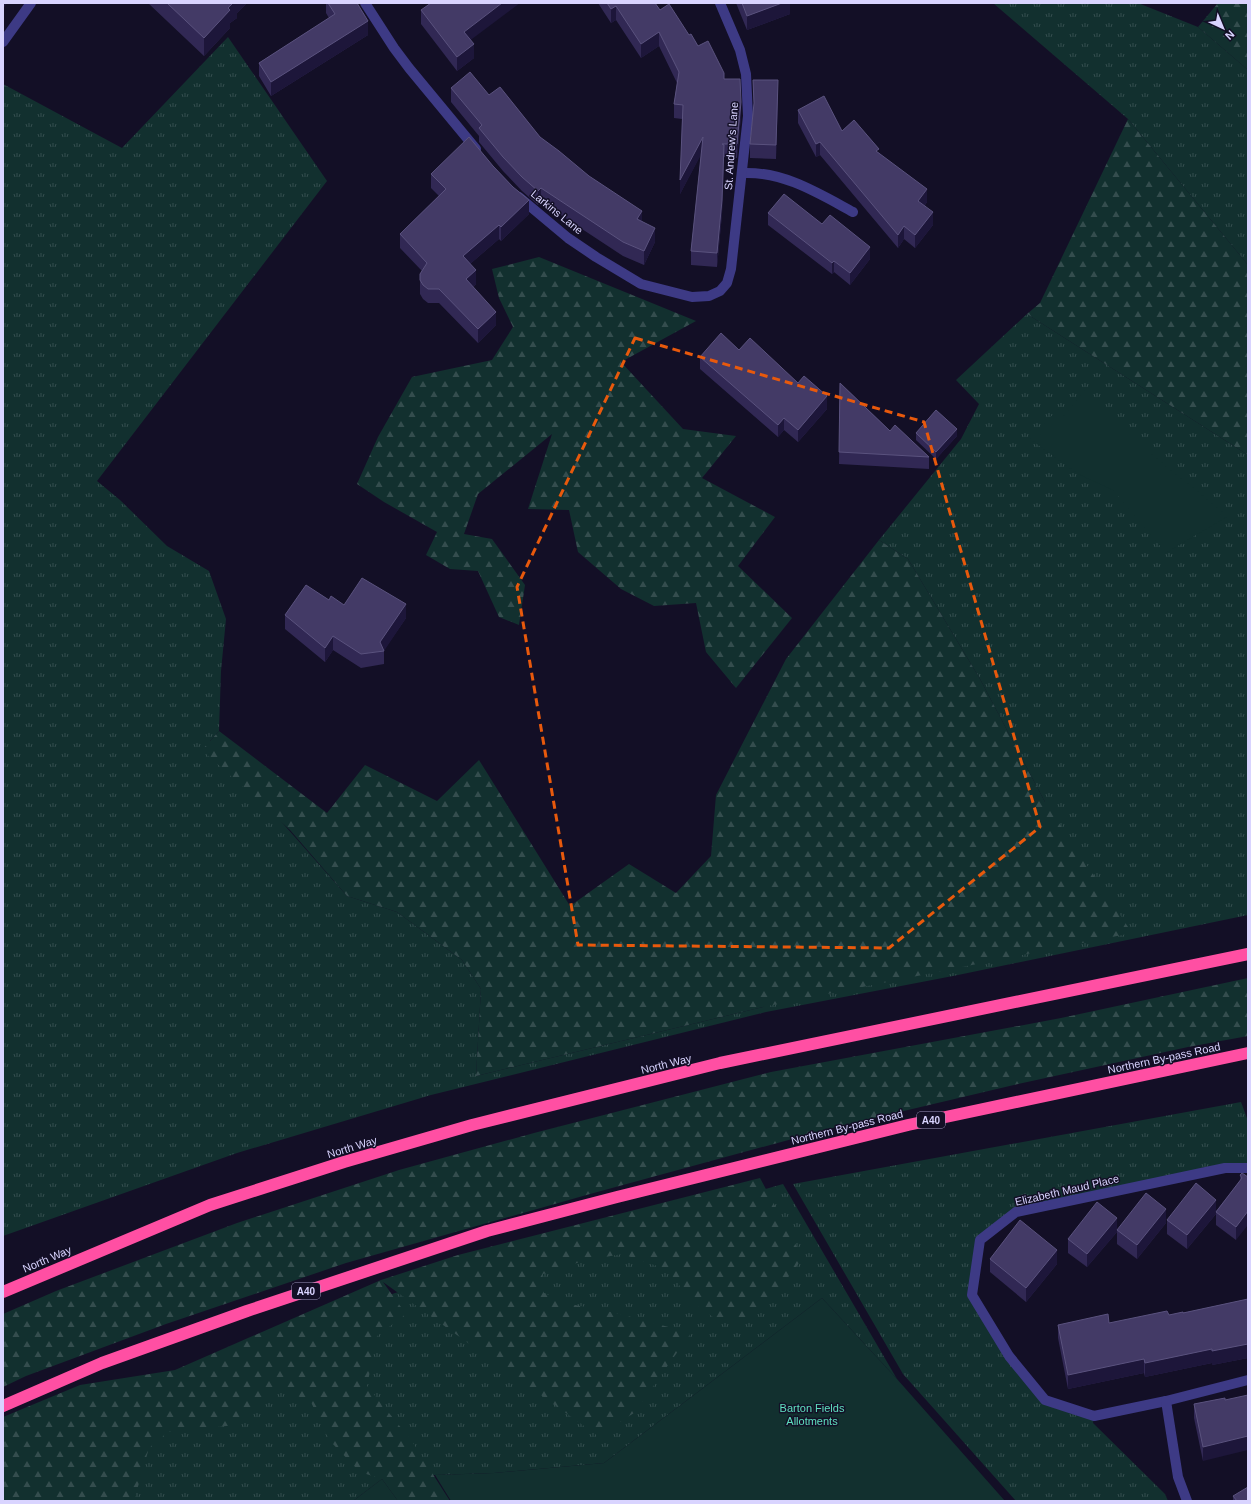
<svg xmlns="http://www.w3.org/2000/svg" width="1251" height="1504" font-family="Helvetica,sans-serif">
  <defs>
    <pattern id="grass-tufts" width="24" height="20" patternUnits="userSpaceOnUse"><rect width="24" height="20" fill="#12302f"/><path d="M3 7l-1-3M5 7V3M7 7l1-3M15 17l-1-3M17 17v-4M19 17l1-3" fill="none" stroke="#344d4e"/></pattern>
    <pattern id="forest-firs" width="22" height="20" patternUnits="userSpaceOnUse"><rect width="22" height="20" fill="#12302f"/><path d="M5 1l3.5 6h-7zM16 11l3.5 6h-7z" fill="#344d4e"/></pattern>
  </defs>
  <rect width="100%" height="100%" fill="#130f26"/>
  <g fill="url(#grass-tufts)">
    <polygon points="993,3 1138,3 1198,27 1248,70 1248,265 1128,119"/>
    <polygon points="228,37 327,181 97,481 120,500 167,546 209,571 226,619 221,671 219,731 210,741 347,896 397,912 462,960 481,989 476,1076 763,1007 1045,802 980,679 908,559 879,540 961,439 979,404 956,380 1027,314 1248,455 1248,915 958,975 766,1012 431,1095 237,1153 3,1236 3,84 122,148"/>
    <polygon points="1241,1102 1248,1121 1248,1168 1016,1212 980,1240 972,1295 1045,1400 1094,1416 1093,1423 1165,1494 1168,1501 1016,1501 903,1374 793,1184"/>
    <polygon points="783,1184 897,1379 822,1298 604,1463 494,1473 435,1475 382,1479 353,1501 3,1501 3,1440 395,1293"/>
  </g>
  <g fill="url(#forest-firs)">
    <polygon points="1218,3 1248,3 1248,70 1198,27"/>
    <polygon points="1128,119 1248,265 1248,455 1027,314 1040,303"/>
    <polygon points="539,257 696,321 621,362 683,429 736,436 702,478 775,517 738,566 792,618 736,688 706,652 696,603 654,606 621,589 578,552 569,510 528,509 552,434 478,494 464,534 492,539 525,585 519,625 499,617 478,571 450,569 426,555 437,532 384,502 357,484 378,437 412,377 492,360 513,327 499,298 492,269"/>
    <polygon points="879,540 908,559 980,679 1045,802 1132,933 763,1007 476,1076 481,989 462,960 397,912 347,896 290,830 202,750 219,731 327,813 365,765 437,801 479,760 570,906 629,864 676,893 711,856 716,795 786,659"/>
    <polygon points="1248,978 1248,1036 1188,1047 1018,1084 836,1127 590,1194 346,1263 166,1324 26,1376 3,1387 3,1314 56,1291 237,1223 399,1170 534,1133 771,1072 1061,1018"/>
    <polygon points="760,1178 798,1249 802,1259 773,1297 750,1319 720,1322 687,1299 678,1283 666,1269 622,1254 583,1261 543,1274 540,1283 544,1293 570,1304 616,1313 691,1333 634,1413 598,1436 383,1282 406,1314 377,1336 367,1386 411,1440 450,1501 398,1501 382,1479 360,1472 329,1440 310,1400 274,1389 236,1425 168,1432 149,1448 135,1497 138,1501 3,1501 3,1417 80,1385 175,1370 381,1280 458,1255"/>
  </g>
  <g fill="#12302f">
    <polygon points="1085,390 1146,450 1228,516 1166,553 1113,490 1078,474 1030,439 1058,409 1064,416"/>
    <polygon points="822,1298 897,1379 1005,1501 451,1501 435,1475 494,1473 604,1463"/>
    <polygon points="382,1479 398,1501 353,1501"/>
  </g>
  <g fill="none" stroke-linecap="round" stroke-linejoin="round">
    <g stroke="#3d3a85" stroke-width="10">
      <polyline points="365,3 394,48 409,68 476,149"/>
      <polyline points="3,42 31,3"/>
      <path d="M742,173C783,171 818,193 853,212"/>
      <polyline points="519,197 568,238 596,257 641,284 692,297 709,296 720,291 727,283 731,269 748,116 746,74 740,50 720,3"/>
      <polyline points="1248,1168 1225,1168 1016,1212 980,1240 972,1295 1009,1356 1045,1400 1094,1416 1166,1401 1248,1380"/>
      <polyline points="1166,1401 1178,1477 1187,1501"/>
    </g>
    <g stroke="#ff4fa3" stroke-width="12">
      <polyline points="3,1292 210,1205 344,1162 472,1125 720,1063 1248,954"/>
      <polyline points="3,1406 102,1363 247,1311 487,1231 617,1197 908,1125 1248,1053"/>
    </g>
  </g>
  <g fill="#312854">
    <polygon points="148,3 247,3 237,13 237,18 230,23 230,28 204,56"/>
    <polygon points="326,3 357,3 368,35 271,96 259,76 259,63 329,18 326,13"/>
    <polygon points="598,3 655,3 660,10 689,35 724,79 741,116 737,158 724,157 722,214 717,267 691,265 691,251 701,154 680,194 682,119 674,118 674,104 677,83 659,46 641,58 616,20 611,23"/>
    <polygon points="736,3 790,3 790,14 747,30"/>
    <polygon points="421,10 471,40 474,58 457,71 421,24"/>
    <polygon points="753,80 778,94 776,159 750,158 750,144 754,107"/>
    <polygon points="451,88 489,95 642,221 655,242 644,265 623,256 541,202 538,205 522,191 503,171 479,142 479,136 451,102"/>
    <polygon points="798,110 842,131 879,153 927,202 925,205 933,225 915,248 904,239 898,248 820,155 816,157 798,123"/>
    <polygon points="431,174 529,214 501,241 499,239 470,264 476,284 473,287 496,325 478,343 439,303 428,303 423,299 420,294 420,274 422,271 400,248 400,234 439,196 431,188"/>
    <polygon points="768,213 822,224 870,259 850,285 834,272 832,274 768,225"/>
    <polygon points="739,350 798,383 827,409 798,442 784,430 778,437 700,369 700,357"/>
    <polygon points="840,383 890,431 929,457 929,469 839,464"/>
    <polygon points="916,433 957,436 936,459 916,440"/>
    <polygon points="329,600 344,605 406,618 384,650 384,664 361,668 333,650 325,662 285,629 285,615"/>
    <polygon points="1240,1175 1248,1177 1236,1240 1216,1225 1216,1214 1187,1249 1167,1234 1167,1220 1216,1211 1240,1181"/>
    <polygon points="1166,1223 1137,1259 1117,1244 1117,1230"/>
    <polygon points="1117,1232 1087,1267 1068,1253 1068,1239"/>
    <polygon points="990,1259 1057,1264 1026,1302 990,1272"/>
    <polygon points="1248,1299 1248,1358 1212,1365 1212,1363 1145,1377 1144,1373 1068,1389 1058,1338 1058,1325 1109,1323 1183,1313"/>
    <polygon points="1225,1398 1203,1461 1194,1418 1194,1404"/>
    <polygon points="1233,1496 1248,1501 1233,1501"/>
  </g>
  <g fill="#1d163a">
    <polygon points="3,3 7,3 3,9"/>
    <polygon points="233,3 247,3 237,13 237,18 230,23 230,28 204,56 204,38 228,8"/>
    <polygon points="502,3 520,3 464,45 464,32"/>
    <polygon points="782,3 790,3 790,14 747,30 747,16"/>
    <polygon points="616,6 616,20 611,23 611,9"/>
    <polygon points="368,21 368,35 271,96 271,82"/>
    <polygon points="659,32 659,46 641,58 641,44"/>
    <polygon points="474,44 474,58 457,71 457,57"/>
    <polygon points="778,80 778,94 776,159 776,145"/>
    <polygon points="741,102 741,116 737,158 737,144"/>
    <polygon points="703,137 703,151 680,194 680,180"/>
    <polygon points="820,142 820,155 816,157 816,144"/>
    <polygon points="724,145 722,214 717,267 717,253"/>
    <polygon points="541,188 541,202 538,205 538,191"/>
    <polygon points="927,189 927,202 918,214 918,201"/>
    <polygon points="529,200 529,214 501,241 501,227"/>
    <polygon points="642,211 642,225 637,219"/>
    <polygon points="933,212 933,225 915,248 915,235"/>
    <polygon points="499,225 499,239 463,270 463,256"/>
    <polygon points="904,226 904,239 898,248 898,235"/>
    <polygon points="655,228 655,242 644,265 644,251"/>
    <polygon points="870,247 870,259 850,285 850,273"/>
    <polygon points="834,261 834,272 832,274 832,263"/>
    <polygon points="476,270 476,284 466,293 466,279"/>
    <polygon points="496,312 496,325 478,343 478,329"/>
    <polygon points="827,396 827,409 798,442 798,430"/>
    <polygon points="784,418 784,430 778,437 778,425"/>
    <polygon points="957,429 957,436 936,459 936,452"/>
    <polygon points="406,604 406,618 384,651 380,642"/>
    <polygon points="333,636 333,650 325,662 325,648"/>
    <polygon points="1216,1200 1216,1214 1187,1249 1187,1235"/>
    <polygon points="1166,1209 1166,1223 1137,1259 1137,1245"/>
    <polygon points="1248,1211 1248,1225 1236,1240 1236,1227"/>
    <polygon points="1117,1218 1117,1232 1087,1267 1087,1254"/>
    <polygon points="1057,1250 1057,1264 1026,1302 1026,1288"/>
    <polygon points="1248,1344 1248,1358 1212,1365 1212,1351"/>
    <polygon points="1212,1349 1212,1363 1145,1377 1145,1363"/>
    <polygon points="1144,1359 1144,1373 1068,1389 1068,1375"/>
    <polygon points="1248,1436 1248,1450 1203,1461 1203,1447"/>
  </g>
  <g fill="#433a66" stroke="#5a527e">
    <polygon points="167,3 233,3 228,8 230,10 204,38"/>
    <polygon points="328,3 357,3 368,21 271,82 259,63 335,14"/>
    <polygon points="431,3 502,3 464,32 474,44 457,57 421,10"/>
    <polygon points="607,3 655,3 660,10 669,4 689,35 691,34 698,46 708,41 724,73 724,79 740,79 741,102 737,144 722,144 724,145 722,200 717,253 691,251 703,137 680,180 683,105 674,104 679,72 659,32 641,44 616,6 611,9"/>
    <polygon points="742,3 782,3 747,16"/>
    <polygon points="470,72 489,95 500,87 540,137 559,151 589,176 642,211 637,219 655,228 644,251 623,242 541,188 538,191 522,177 503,157 479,128 482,125 451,88"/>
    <polygon points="753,80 778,80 776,145 750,144 754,103"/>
    <polygon points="824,96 842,131 854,120 879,149 876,151 927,189 918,201 933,212 915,235 904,226 898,235 820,142 816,144 798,110"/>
    <polygon points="469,137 493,166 513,187 529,200 501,227 499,225 463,256 476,270 466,279 496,312 478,329 439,289 428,289 423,285 420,280 420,274 427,263 400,234 446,189 431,174"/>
    <polygon points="784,194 822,224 830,215 870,247 850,273 834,261 832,263 768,213"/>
    <polygon points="721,333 739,350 750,338 798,383 804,376 827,396 798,430 784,418 778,425 700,357"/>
    <polygon points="840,383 890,431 895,425 929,457 839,452"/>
    <polygon points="936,410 957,429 936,452 916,433"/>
    <polygon points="362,578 406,604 380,642 384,651 361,654 333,636 325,648 285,615 306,585 329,600 331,596 344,605"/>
    <polygon points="1242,1173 1248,1177 1248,1211 1236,1227 1216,1212 1242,1178 1240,1175"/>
    <polygon points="1196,1183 1216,1200 1187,1235 1167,1220"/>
    <polygon points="1146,1193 1166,1209 1137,1245 1117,1230"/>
    <polygon points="1097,1202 1117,1218 1087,1254 1068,1239"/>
    <polygon points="1020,1220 1057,1250 1026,1288 990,1259"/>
    <polygon points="1248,1299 1248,1344 1212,1351 1212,1349 1145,1363 1144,1359 1068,1375 1058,1325 1108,1314 1109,1323 1167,1311 1169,1315 1183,1312 1183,1313"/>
    <polygon points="1248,1395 1248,1436 1203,1447 1194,1404 1225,1398 1225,1400"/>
    <polygon points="1248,1487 1248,1501 1237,1501 1233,1496"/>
  </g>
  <path fill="none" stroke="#e8590c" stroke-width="3" stroke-dasharray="8 5" stroke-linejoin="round" d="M635,338L924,422L1040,827L889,948L578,945L517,587Z"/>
  <g text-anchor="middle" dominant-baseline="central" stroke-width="3" stroke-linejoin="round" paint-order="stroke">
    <g fill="#130f26" stroke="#9e99be" stroke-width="1">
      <rect x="917" y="1112" width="28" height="16" rx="3"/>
      <rect x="292" y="1283" width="28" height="16" rx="3"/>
    </g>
    <g font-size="10" font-weight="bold" fill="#d9d4ff">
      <text x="931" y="1120">A40</text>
      <text x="306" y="1291">A40</text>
    </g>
    <g font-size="11" fill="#d9d4ff" stroke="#130f26">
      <text transform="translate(731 146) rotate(-86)">St. Andrew's Lane</text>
      <text transform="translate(557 212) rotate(39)">Larkins Lane</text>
      <text transform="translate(1164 1058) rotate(-12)">Northern By-pass Road</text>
      <text transform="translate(666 1064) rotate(-14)">North Way</text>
      <text transform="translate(847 1127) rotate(-14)">Northern By-pass Road</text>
      <text transform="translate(352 1147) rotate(-17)">North Way</text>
      <text transform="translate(1067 1190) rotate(-13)">Elizabeth Maud Place</text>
      <text transform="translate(47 1259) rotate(-23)">North Way</text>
    </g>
    <g font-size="11" fill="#5fe0c0" stroke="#130f26">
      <text x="812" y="1408">Barton Fields<tspan x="812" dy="13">Allotments</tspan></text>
    </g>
  </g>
  <rect width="1251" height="1504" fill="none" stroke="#d9d4ff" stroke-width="8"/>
  <g transform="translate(1223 28) rotate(136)" stroke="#130f26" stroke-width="3" paint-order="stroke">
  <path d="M0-3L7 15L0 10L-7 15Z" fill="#d9d4ff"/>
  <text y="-6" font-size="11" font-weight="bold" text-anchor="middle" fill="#d9d4ff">N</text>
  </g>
</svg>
